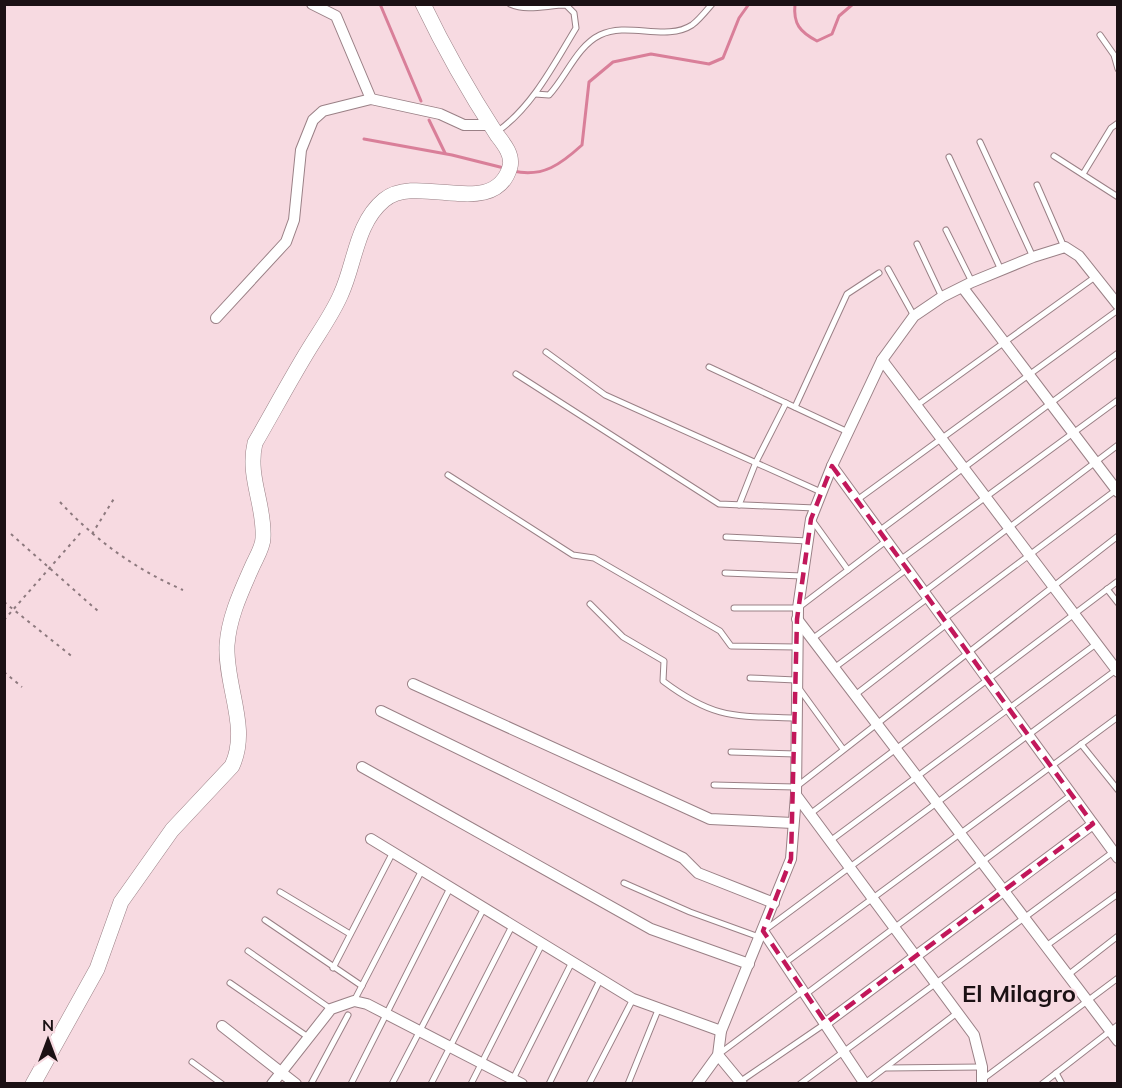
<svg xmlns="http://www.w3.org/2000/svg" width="1122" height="1088" font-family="Mulish,sans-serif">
  <rect width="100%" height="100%" fill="#f7dae1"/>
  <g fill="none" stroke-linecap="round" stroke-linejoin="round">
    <g stroke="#d97f99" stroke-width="3">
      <polyline points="380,4 421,101"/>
      <path d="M795,4C793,24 800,32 817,41L832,34L839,16L853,4"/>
      <polyline points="429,120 445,153"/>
      <polyline points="364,139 452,155 504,168"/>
      <path d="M513,171C543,178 561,164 582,145L589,82L613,62L651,54L709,64L723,58L739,18L749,4"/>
    </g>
    <g stroke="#9a8086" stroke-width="7">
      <g id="lane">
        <polyline points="1100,35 1114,55 1118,69"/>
        <path d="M535,94L549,95C566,77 577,46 600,35C628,21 666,42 692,25C699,20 706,11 712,4"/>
        <path d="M498,131C533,106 554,64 576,28L574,13L566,5C547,5 528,12 510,4"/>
        <polyline points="980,142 1033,257"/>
        <polyline points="1054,156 1118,197"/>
        <polyline points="949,157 1001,270"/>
        <polyline points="1083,174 1111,128 1118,123"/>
        <polyline points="1037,185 1064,247"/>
        <polyline points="946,230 972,282"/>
        <polyline points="917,244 942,297"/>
        <polyline points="888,269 914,316"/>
        <polyline points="546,352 605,395 821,492"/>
        <polyline points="709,367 848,432"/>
        <polyline points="516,374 719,504 815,508"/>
        <polyline points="916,406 1095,277"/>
        <polyline points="795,407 847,294 879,273"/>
        <polyline points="448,475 573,555 594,558 720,631 731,646 797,647"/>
        <polyline points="857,500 1118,310"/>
        <polyline points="739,505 756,462 786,403"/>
        <polyline points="812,520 848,570"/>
        <polyline points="879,531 1118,353"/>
        <polyline points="726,537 808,541"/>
        <polyline points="900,560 1118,400"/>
        <polyline points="725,573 803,576"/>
        <polyline points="1107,589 1118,603"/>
        <polyline points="924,592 1118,445"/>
        <path d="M590,604L623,637L664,661L663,681C715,720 735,716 796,718"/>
        <polyline points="734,608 798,608 886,541"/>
        <polyline points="944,619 1116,490"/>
        <polyline points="812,639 907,569"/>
        <polyline points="834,668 928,598"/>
        <polyline points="750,678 796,680"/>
        <polyline points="798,687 843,749"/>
        <polyline points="855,695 947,624"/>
        <polyline points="1081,744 1118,790"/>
        <polyline points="731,752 796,754"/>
        <polyline points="714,785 796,787 1118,536"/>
        <polyline points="810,814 1118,581"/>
        <polyline points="830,841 1096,644"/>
        <polyline points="624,883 690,912 759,937"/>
        <polyline points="280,892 350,934"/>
        <polyline points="265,920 362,986"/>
        <polyline points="765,930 1116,670"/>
        <polyline points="1046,946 1118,894"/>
        <polyline points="248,951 331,1009"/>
        <polyline points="785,963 1118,717"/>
        <polyline points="333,968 393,852"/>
        <polyline points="1068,975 1118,936"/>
        <polyline points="230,983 308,1037"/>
        <polyline points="806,994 1071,795"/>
        <polyline points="354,1001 422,870"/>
        <polyline points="719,1054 803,991"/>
        <polyline points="192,1062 222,1084"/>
        <polyline points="886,1068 981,1067"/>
        <polyline points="1056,1073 1062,1084"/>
        <polyline points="513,1079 572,962"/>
        <polyline points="983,1079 1118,978"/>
        <polyline points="741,1081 826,1023"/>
        <polyline points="865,1083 957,1013"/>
        <polyline points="311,1084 348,1015"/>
        <polyline points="351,1084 450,888"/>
        <polyline points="392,1084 484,908"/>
        <polyline points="431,1084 512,926"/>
        <polyline points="471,1084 542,944"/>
        <polyline points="549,1084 600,980"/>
        <polyline points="589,1084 633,999"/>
        <polyline points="628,1084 658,1010"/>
        <polyline points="800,1084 1113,852"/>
        <polyline points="1042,1084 1118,1025"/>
      </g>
    </g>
    <g stroke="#9a8086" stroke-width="12">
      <g id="street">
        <polyline points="312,4 336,16 371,99"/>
        <polyline points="963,288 1118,492"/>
        <polyline points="216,318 286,242 294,220 301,150 313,120 323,111 371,99 440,114 464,125 491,125"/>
        <polyline points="882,360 1118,672"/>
        <polyline points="832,466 1118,858"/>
        <polyline points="797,619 1118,1041"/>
        <polyline points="413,684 710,819 793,823"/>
        <polyline points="381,711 683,858 698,873 774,903"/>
        <polyline points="362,767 651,929 749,964"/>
        <polyline points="796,795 974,1035 982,1067 982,1084"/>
        <polyline points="371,839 633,999 721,1031"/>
        <polyline points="763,931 865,1084"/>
        <polyline points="826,1023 1093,824"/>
        <polyline points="222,1026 296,1084"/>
        <polyline points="718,1055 742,1084"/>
        <polyline points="272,1084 331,1009 354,1001 367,1004 522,1084"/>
        <polyline points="697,1084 718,1055 721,1031 791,859 796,795 798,608 811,519 832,466 882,360 914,316 942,297 972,282 1033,257 1065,247 1079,256 1118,305"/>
      </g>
    </g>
    <g stroke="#9a8086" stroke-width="16">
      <path id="secondary" d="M33,1084L97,969L121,902L172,830L232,766C250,728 225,686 227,645C229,617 241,592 252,567C256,558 263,547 263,538C265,505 247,477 255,443C273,412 290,380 309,349C320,331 333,313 341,294C355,264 356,223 384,200C418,172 494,221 510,167C513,155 504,144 497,135C469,92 445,50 423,4"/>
    </g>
    <g stroke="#8d797e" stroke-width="2" stroke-dasharray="3 4.5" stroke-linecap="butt">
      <path d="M60,502C95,540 135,569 183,590"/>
      <polyline points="11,534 99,612"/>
      <polyline points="92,534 115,497"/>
      <polyline points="4,602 74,658"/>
      <polyline points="4,620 83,530"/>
      <polyline points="4,672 22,687"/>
    </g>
    <use href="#lane" stroke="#fff" stroke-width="5"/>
    <use href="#street" stroke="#fff" stroke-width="10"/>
    <use href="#secondary" stroke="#fff" stroke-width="15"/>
  </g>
  <path fill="none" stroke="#c2185b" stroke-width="4.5" stroke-dasharray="12 8" stroke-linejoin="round" d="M832,466L1093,824L826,1023L763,931L791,859L797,619L811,519Z"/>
  <g text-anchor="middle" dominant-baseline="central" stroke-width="4.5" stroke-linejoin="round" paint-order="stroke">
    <g font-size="24" font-weight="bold" fill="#1b1114" stroke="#f7dae1">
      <text x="1019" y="993">El Milagro</text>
    </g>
  </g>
  <rect width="1122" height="1088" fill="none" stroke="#1b1114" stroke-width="12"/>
  <g transform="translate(48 1040)" stroke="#f7dae1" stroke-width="4.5" paint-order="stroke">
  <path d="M0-4.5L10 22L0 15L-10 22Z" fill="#1b1114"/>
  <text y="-9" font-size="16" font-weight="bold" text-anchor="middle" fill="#1b1114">N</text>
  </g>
</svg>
